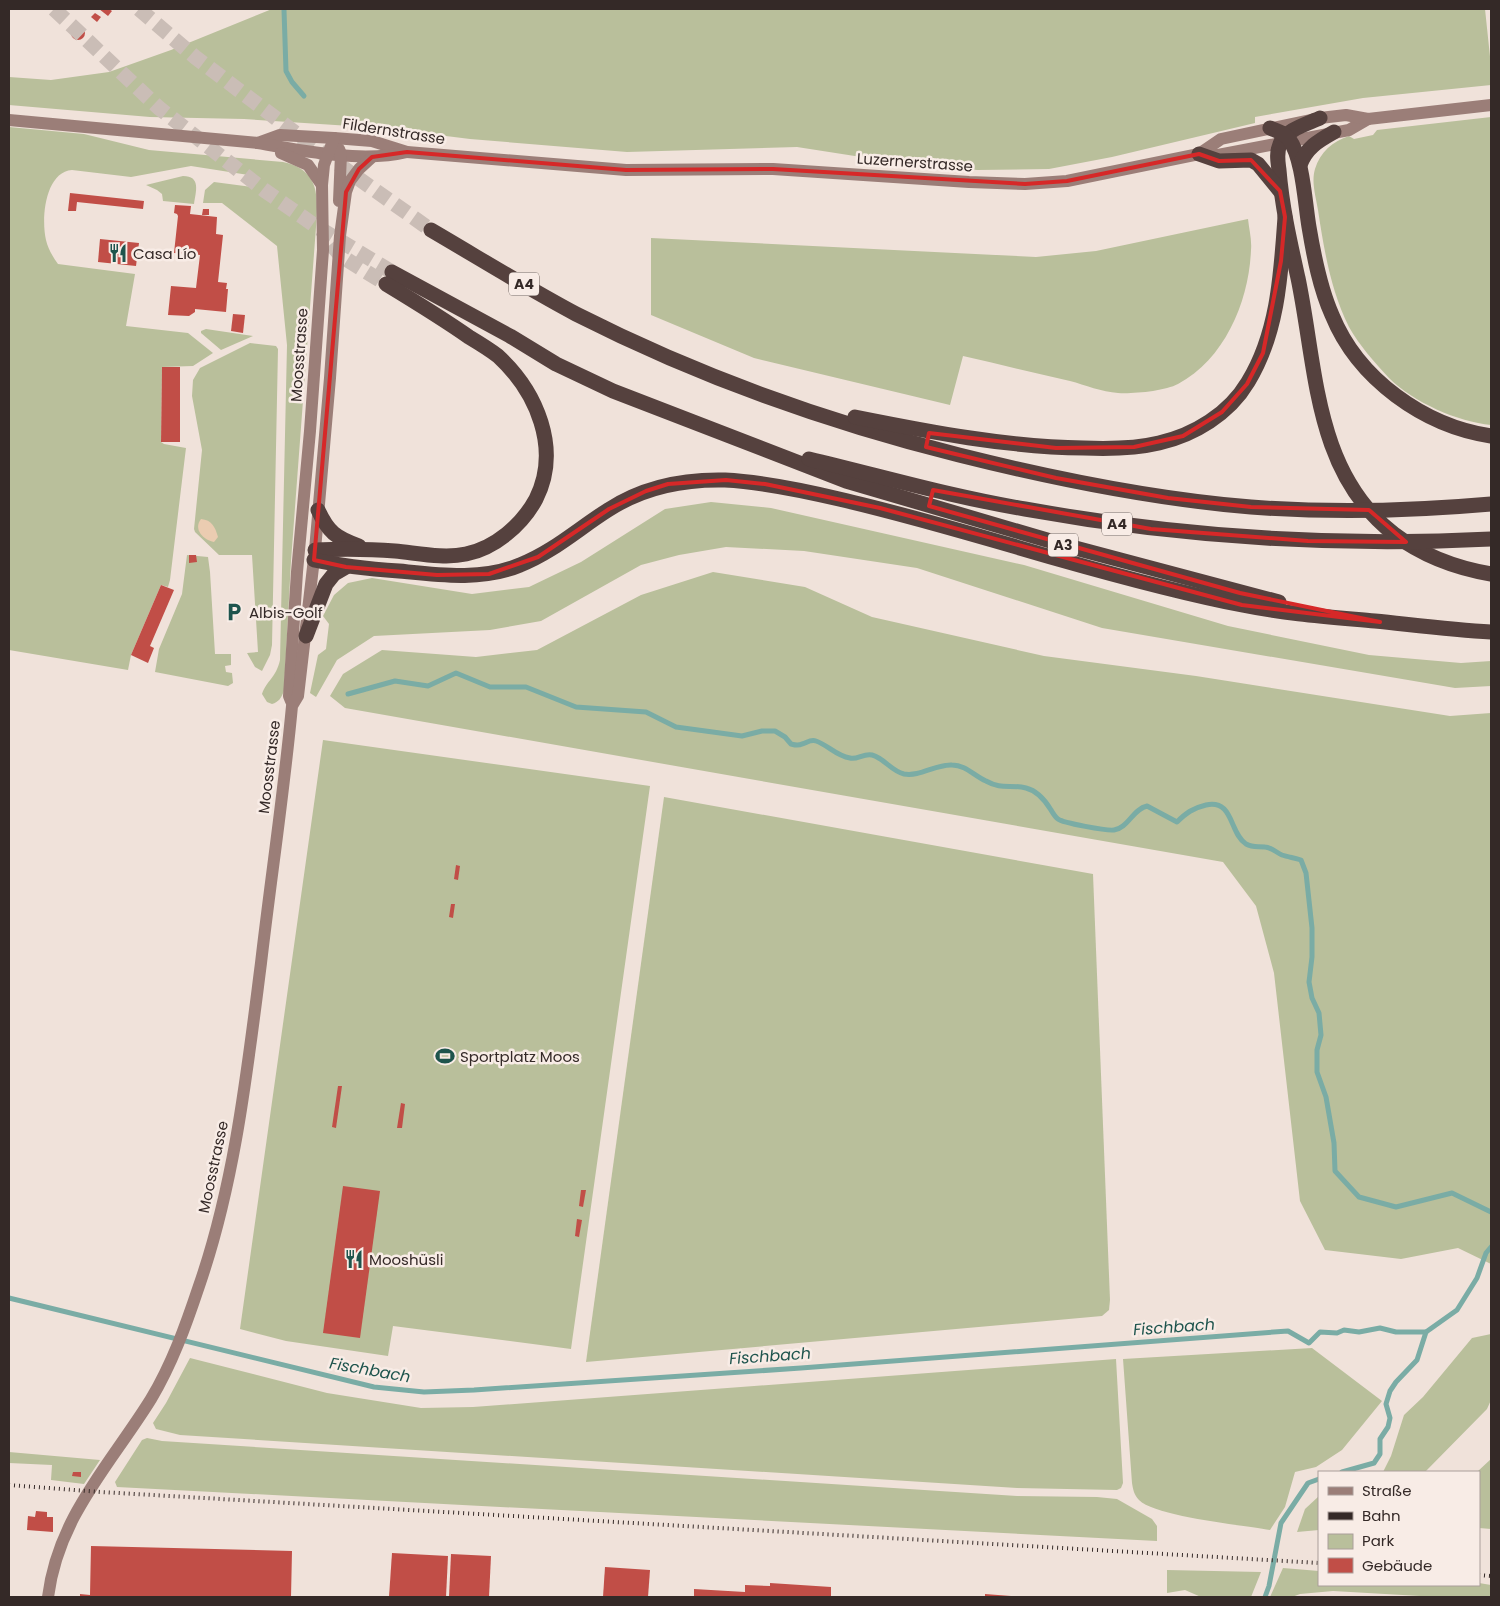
<svg xmlns="http://www.w3.org/2000/svg" width="1500" height="1606" font-family="Poppins,sans-serif">
  <rect width="100%" height="100%" fill="#f0e2da"/>
  <g fill="#b9bf9b">
    <polygon points="272,9 1485,9 1491,66 1491,85 1363,98 1255,117 1255,123 1112,157 1049,169 977,170 874,159 797,147 627,152 470,139 382,128 372,124 366,127 244,119 150,117 9,105 9,77 51,80 109,72 171,50"/>
    <path d="M1491,117V425C1458,422 1413,402 1389,378C1375,363 1359,345 1349,327C1331,291 1324,250 1318,210C1316,197 1311,182 1315,169C1320,152 1333,141 1349,136L1354,139L1373,135L1377,130Z"/>
    <path d="M9,127L84,134L149,150L283,162C320,170 318,196 316,227L291,561L284,691C281,698 279,702 272,704L267,702L262,694C267,680 276,678 280,660L287,345L277,246L222,203H203L205,190L214,182L252,187L255,176L191,166L131,177L72,170C45,172 41,219 46,240C48,249 53,257 58,264L135,274L126,326L188,333L213,353L193,366L162,367L161,442L164,444L186,448L185,456L170,580L168,587L161,585L131,655L128,670L9,650Z"/>
    <path d="M183,176C201,176 196,191 194,204L163,201L162,194L157,190L146,185Z"/>
    <path d="M1248,219C1249,229 1252,240 1251,250C1249,301 1225,359 1178,384C1165,391 1133,394 1118,393C1102,392 1085,385 1070,381C1034,373 998,364 963,356L950,405L754,358L651,315V238L1036,257L1096,251Z"/>
    <polygon points="206,329 253,336 221,350 201,333 201,331"/>
    <polygon points="250,343 276,346 278,349 272,645 270,655 262,671 255,667 247,653 258,652 252,555 219,555 195,532 194,529 202,450 192,396 193,380 200,368"/>
    <polygon points="711,502 771,508 1024,565 1228,626 1369,655 1461,663 1491,661 1491,686 1455,688 1102,628 917,568 804,551 726,547 679,555 641,565 541,621 490,630 374,636 337,660 316,697 310,693 318,655 326,649 329,624 323,616 334,595 348,583 372,578 472,594 529,587 581,562 665,509"/>
    <polygon points="187,555 208,557 210,572 215,654 231,654 231,665 225,666 226,672 232,673 233,683 228,686 155,672 159,649 182,594"/>
    <polygon points="713,572 805,587 872,617 1044,656 1196,676 1450,716 1491,713 1491,1264 1458,1248 1401,1259 1325,1250 1300,1201 1274,973 1256,906 1223,862 345,708 330,696 343,674 382,650 476,657 537,650 641,595"/>
    <polygon points="323,740 650,786 571,1349 393,1326 388,1356 286,1341 240,1329"/>
    <polygon points="664,797 1093,874 1110,1300 1109,1310 1102,1316 586,1362"/>
    <polygon points="1491,1334 1491,1400 1487,1409 1425,1472 1383,1472 1391,1456 1404,1415 1423,1397 1472,1338"/>
    <path d="M1312,1348L1382,1401L1342,1450L1316,1467L1295,1472L1285,1507L1270,1530C1243,1525 1156,1517 1139,1500C1134,1495 1133,1489 1132,1483L1123,1359Z"/>
    <polygon points="190,1358 327,1393 421,1408 473,1407 1116,1359 1123,1483 1121,1488 1117,1490 1017,1488 180,1435 156,1429 153,1423 166,1403"/>
    <polygon points="147,1438 162,1441 1017,1496 1097,1497 1117,1499 1152,1519 1157,1526 1157,1541 117,1487 115,1482 142,1440"/>
    <polygon points="9,1452 100,1460 84,1484 51,1480 52,1465 9,1463"/>
    <polygon points="1491,1459 1491,1529 1479,1528 1479,1472 1477,1472"/>
    <polygon points="1319,1496 1319,1530 1297,1532 1305,1509"/>
    <polygon points="1283,1568 1319,1571 1319,1585 1479,1585 1479,1583 1491,1585 1491,1597 1437,1597 1333,1591 1300,1594 1292,1597 1270,1597"/>
    <polygon points="1167,1570 1261,1572 1251,1597 1201,1597 1185,1590 1167,1593"/>
  </g>
  <path fill="#ebccb1" d="M201,519C212,520 215,527 218,537L214,542C203,540 193,529 201,519Z"/>
  <g fill="none" stroke-linecap="round" stroke-linejoin="round">
    <g stroke="#7aaca5" stroke-width="5">
      <polyline points="284,10 286,71 292,82 304,96"/>
      <path d="M348,694L395,681L428,686L456,673L490,687H526L576,707L646,712L676,727L742,736L762,731H775L785,737L791,744C795,745 798,746 802,744C807,743 810,739 816,741C828,745 836,756 850,758C857,760 864,753 872,755C884,758 891,771 904,774C920,777 936,764 952,765C966,765 974,776 986,781C1002,790 1010,784 1026,788C1038,791 1045,800 1051,810C1053,813 1055,817 1058,819C1063,823 1107,831 1114,830C1128,828 1133,809 1147,806L1177,822C1186,813 1193,808 1206,805C1234,799 1229,833 1246,844C1253,848 1258,846 1265,847C1271,847 1277,853 1282,855C1288,857 1295,858 1301,860L1306,873L1312,928V957L1309,982L1312,998L1319,1013L1321,1035L1317,1050V1072L1326,1097L1334,1143L1335,1171L1359,1197L1396,1207L1452,1193L1491,1212"/>
      <polyline points="9,1298 374,1387 424,1392 474,1390 801,1368 1288,1331 1309,1343 1320,1332 1337,1333 1344,1330 1359,1332 1380,1328 1396,1332 1426,1332 1457,1310 1477,1278 1486,1253 1491,1247"/>
      <polyline points="1342,1472 1374,1463 1380,1454 1380,1439 1388,1427 1390,1418 1386,1404 1390,1391 1396,1382 1417,1360 1426,1332"/>
      <polyline points="1265,1597 1269,1586 1281,1523 1308,1483 1319,1479"/>
    </g>
  </g>
  <g fill="#c14e47">
    <polygon points="99,9 109,9 112,11 108,16"/>
    <polygon points="95,13 101,17 97,22 91,17"/>
    <circle cx="78" cy="33" r="7"/>
    <polygon points="70,193 144,201 143,209 77,202 76,211 68,211"/>
    <polygon points="175,205 191,206 190,214 217,217 216,234 223,235 218,282 227,283 226,289 228,289 226,312 195,309 195,312 189,316 168,315 171,286 196,288 200,255 174,253 178,216 177,214 174,213"/>
    <polygon points="203,209 209,209 209,215 202,215"/>
    <polygon points="100,239 139,243 136,266 98,262"/>
    <polygon points="233,314 245,315 243,333 231,331"/>
    <polygon points="162,367 180,367 180,442 161,442"/>
    <polygon points="189,555 196,555 197,562 189,563"/>
    <polygon points="161,585 174,590 150,646 154,648 148,663 131,655"/>
    <polygon points="456,865 460,866 458,880 454,879"/>
    <polygon points="451,904 455,904 453,918 449,917"/>
    <polygon points="338,1086 342,1086 336,1128 332,1127"/>
    <polygon points="401,1103 405,1104 402,1128 397,1128"/>
    <polygon points="343,1186 380,1191 360,1338 323,1333"/>
    <polygon points="581,1190 586,1190 583,1207 579,1206"/>
    <polygon points="577,1219 582,1220 579,1237 575,1236"/>
    <polygon points="73,1472 81,1472 81,1477 72,1476"/>
    <polygon points="36,1511 47,1512 47,1517 53,1517 53,1532 27,1530 28,1516 35,1517"/>
    <polygon points="91,1546 292,1551 291,1597 80,1597 80,1594 90,1595"/>
    <polygon points="392,1553 448,1556 446,1597 389,1597"/>
    <polygon points="451,1554 491,1556 489,1597 449,1597"/>
    <polygon points="605,1567 650,1570 648,1597 603,1597"/>
    <polygon points="770,1583 831,1587 831,1597 694,1597 694,1589 745,1592 745,1585 770,1586"/>
    <polygon points="985,1594 1011,1596 1011,1597 985,1597"/>
  </g>
  <g fill="none" stroke-linecap="round" stroke-linejoin="round">
    <g stroke="#cabdb6" stroke-width="15" stroke-dasharray="15 8" stroke-linecap="butt">
      <polyline points="54,9 159,108 264,190 317,227 392,272"/>
      <polyline points="139,9 195,57 314,147 431,230"/>
      <polyline points="331,244 341,256 386,284"/>
    </g>
    <g stroke="#9b7e78" stroke-width="12">
      <polyline points="9,120 258,143 280,135 334,138 372,141 407,152 626,170 773,169 969,182 1025,184 1067,181 1199,154 1218,155 1349,130 1368,119"/>
      <path d="M258,143C303,151 363,163 407,152"/>
      <polyline points="339,149 341,154 339,201"/>
      <polyline points="281,153 308,165 322,185"/>
      <polyline points="1199,154 1221,139 1320,118 1346,115 1368,119 1491,105"/>
      <polyline points="291,701 289,696 297,572 310,431 323,250 322,185 324,165 334,138"/>
      <path d="M48,1597C58,1517 110,1465 151,1399C172,1364 186,1325 199,1286C235,1182 247,1072 261,963C271,877 284,792 292,706L298,696L315,550L330,378L340,236L346,192L350,181L359,169L372,157"/>
    </g>
    <g stroke="#55413e" stroke-width="15">
      <path d="M1320,118C1307,124 1285,130 1280,144C1276,153 1278,162 1279,170C1282,207 1290,242 1298,278C1317,369 1314,472 1394,534C1423,556 1456,568 1491,574"/>
      <path d="M1270,128C1277,131 1285,133 1289,139C1303,158 1305,204 1309,227C1314,257 1320,288 1332,315C1358,379 1424,426 1491,436"/>
      <polyline points="1199,154 1219,161 1251,160 1258,164 1280,191"/>
      <path d="M1300,165C1306,148 1318,141 1334,132"/>
      <path d="M431,230C479,258 527,288 576,314C698,376 827,422 959,455C1055,479 1152,499 1251,507C1330,513 1412,511 1491,504"/>
      <polyline points="392,272 510,336 556,364 613,391 846,481 1064,545 1279,602"/>
      <path d="M855,417C930,432 1006,447 1084,448C1109,449 1134,449 1159,443C1194,435 1229,414 1248,382C1278,333 1281,274 1285,217"/>
      <path d="M809,459C881,476 952,497 1025,509C1180,537 1335,547 1491,539"/>
      <path d="M318,510C328,532 336,538 359,546"/>
      <path d="M315,550C342,549 368,549 395,551C417,553 444,559 466,554C495,548 522,525 536,499C561,449 537,392 498,356C489,349 479,343 469,337C442,318 414,301 386,284"/>
      <path d="M314,560C342,566 370,569 399,571C439,575 482,581 520,565C553,552 578,529 608,510C643,487 683,479 725,480C763,482 801,490 839,499C913,516 985,538 1058,559C1118,576 1180,593 1242,605C1286,614 1331,617 1375,621C1414,625 1452,630 1491,632"/>
      <polyline points="306,636 326,584 334,574 346,567"/>
    </g>
    <g stroke="#342927" stroke-width="4" stroke-dasharray="1 4" stroke-linecap="butt">
      <polyline points="9,1485 101,1492 1319,1563"/>
      <polyline points="1479,1575 1491,1576"/>
    </g>
  </g>
  <path fill="none" stroke="#d62828" stroke-width="4" stroke-linejoin="round" d="M407,152L626,170L773,169L1025,184L1067,181L1199,154L1219,161L1251,160L1280,191L1285,217L1281,261L1263,353L1247,384L1222,412L1183,436L1134,447L1056,448L929,433L926,447L1056,478L1168,498L1251,507L1369,510L1406,542L1308,541L1151,529L933,490L929,506L1240,593L1380,622L1242,605L880,508L765,484L726,480L668,484L646,491L609,509L538,557L489,574L437,575L346,567L314,560L346,192L359,169L372,157Z"/>
  <defs>
    <g id="restaurant-bare" transform="scale(1.5)"><path d="M-5-6h1v4h1v-4h1v4h1v-4h1v5L-1.5 .5V6h-2V.5L-5-1ZM5-6V6H3V1.5H1.5Q1.5-4 5-6Z" fill="#1e544d" stroke="#f8ece6" stroke-width="2.5" paint-order="stroke"/></g>
    <g id="parking-bare" transform="scale(1.5)"><path d="M-3.5-5.5H1a3.5 3.5 0 0 1 0 7H-1V5.5H-3.5ZM-1-3.4V-.6H.8a1.4 1.4 0 0 0 0-2.8Z" fill="#1e544d" stroke="#f8ece6" stroke-width="2.5" paint-order="stroke"/></g>
    <g id="stadium-bare" transform="scale(1.5)"><path d="M0-5a6.5 5 0 1 0 0 10a6.5 5 0 1 0 0-10ZM-3.5-1.8h7v3.6h-7Z" fill="#1e544d" stroke="#f8ece6" stroke-width="2.5" paint-order="stroke"/></g>
  </defs>
  <g fill-rule="evenodd">
    <use href="#restaurant-bare" x="118" y="253"/>
    <use href="#parking-bare" x="234" y="612"/>
    <use href="#stadium-bare" x="445" y="1056"/>
    <use href="#restaurant-bare" x="354" y="1259"/>
  </g>
  <g text-anchor="middle" dominant-baseline="central" stroke-width="5" stroke-linejoin="round" paint-order="stroke">
    <g fill="#f8ece6" stroke="#6f6460" stroke-width="1">
      <rect x="509" y="272.5" width="30" height="23" rx="4"/>
      <rect x="1102" y="512.5" width="30" height="23" rx="4"/>
      <rect x="1048" y="533.5" width="30" height="23" rx="4"/>
    </g>
    <g font-size="14" font-weight="bold" fill="#342927">
      <text x="524" y="284">A4</text>
      <text x="1117" y="524">A4</text>
      <text x="1063" y="545">A3</text>
    </g>
    <g font-size="15" fill="#342927" stroke="#f8ece6">
      <text transform="translate(394 131) rotate(9)">Fildernstrasse</text>
      <text transform="translate(915 162) rotate(4)">Luzernerstrasse</text>
      <text transform="translate(299 355) rotate(-86)">Moosstrasse</text>
      <text transform="translate(269 767) rotate(-83)">Moosstrasse</text>
      <text transform="translate(213 1167) rotate(-78)">Moosstrasse</text>
    </g>
    <g font-size="15" fill="#342927" stroke="#f8ece6" text-anchor="start">
      <text x="133" y="253">Casa Lío</text>
      <text x="249" y="612">Albis-Golf</text>
      <text x="460" y="1056">Sportplatz Moos</text>
      <text x="369" y="1259">Mooshüsli</text>
    </g>
    <g font-size="16" font-style="italic" fill="#1e544d" stroke="#f8ece6">
      <text transform="translate(1174 1327) rotate(-4)">Fischbach</text>
      <text transform="translate(770 1356) rotate(-4)">Fischbach</text>
      <text transform="translate(370 1370) rotate(10)">Fischbach</text>
    </g>
  </g>
  <rect width="1500" height="1606" fill="none" stroke="#342927" stroke-width="20"/>
  <rect x="1318" y="1471" width="162" height="115" fill="#f8ece6" stroke="#aa9e9a"/>
  <rect x="1328" y="1487" width="25" height="8" fill="#9b7e78" stroke="#aa9e9a"/>
  <text x="1362" y="1496" font-size="15" fill="#342927">Straße</text>
  <rect x="1328" y="1512" width="25" height="8" fill="#342927" stroke="#aa9e9a"/>
  <text x="1362" y="1521" font-size="15" fill="#342927">Bahn</text>
  <rect x="1328" y="1534" width="25" height="15" fill="#b9bf9b" stroke="#aa9e9a"/>
  <text x="1362" y="1546" font-size="15" fill="#342927">Park</text>
  <rect x="1328" y="1558" width="25" height="15" fill="#c14e47" stroke="#aa9e9a"/>
  <text x="1362" y="1571" font-size="15" fill="#342927">Gebäude</text>
</svg>
